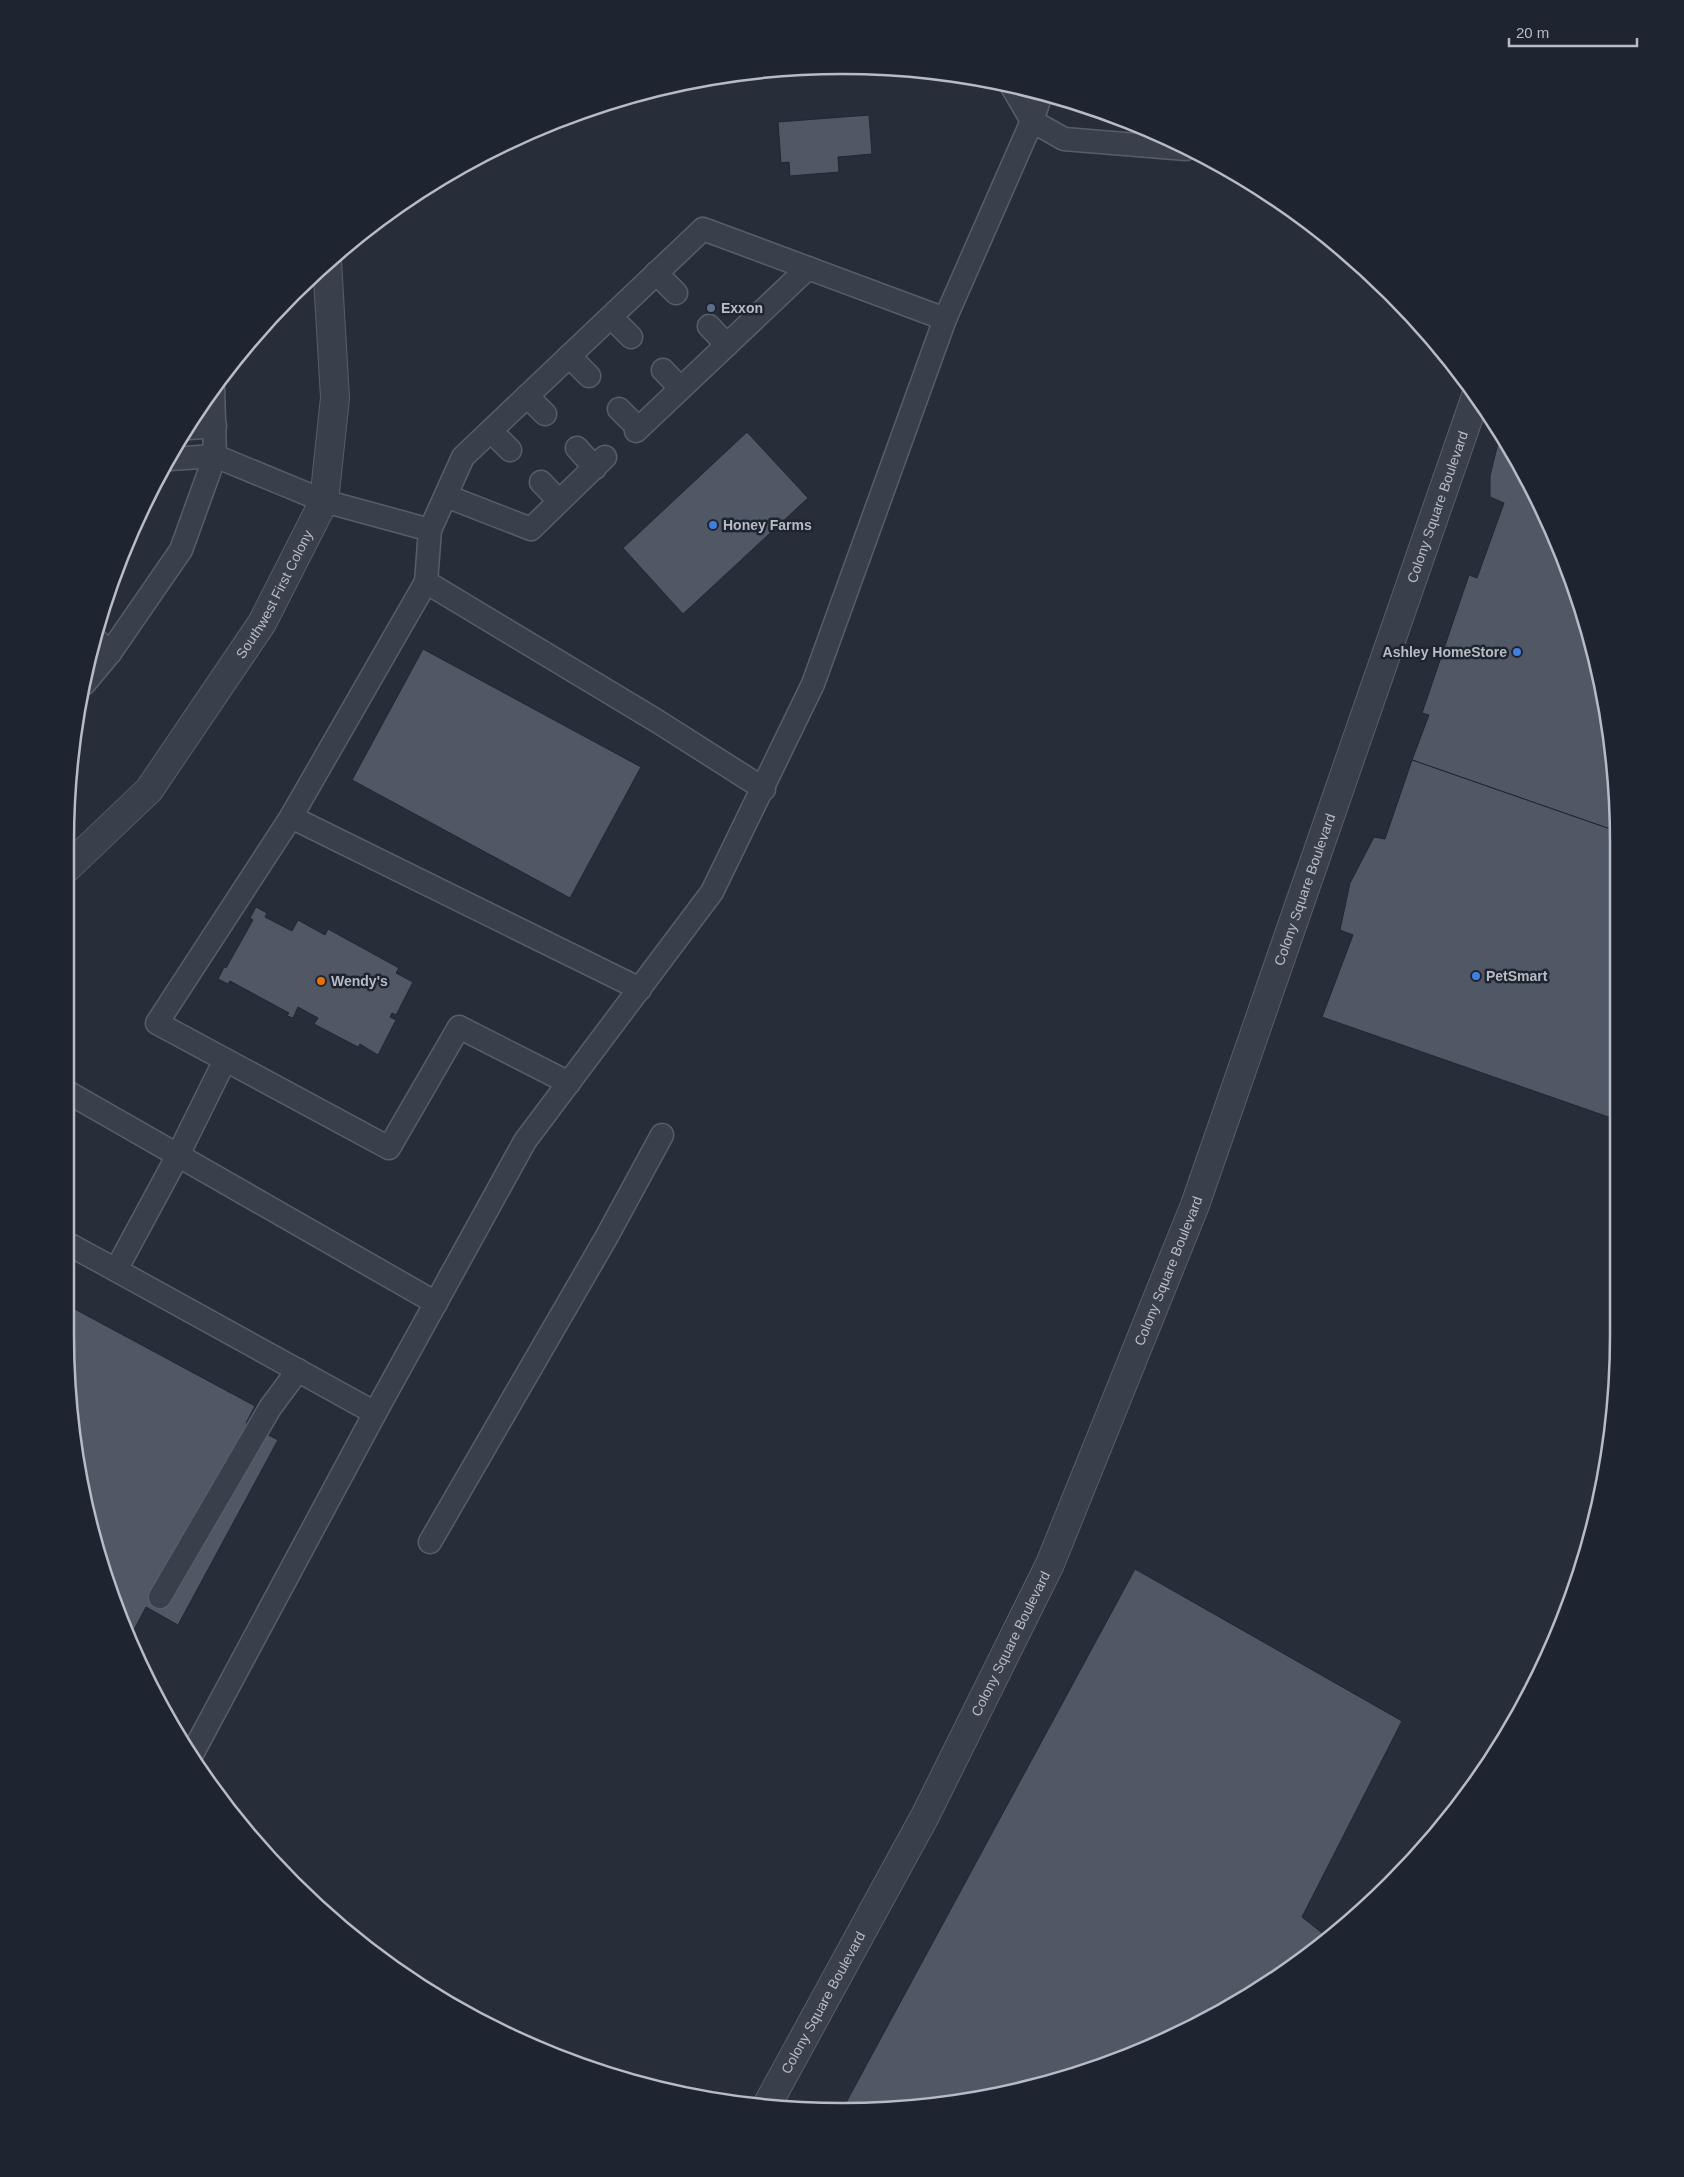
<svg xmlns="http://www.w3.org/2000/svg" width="1684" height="2177" font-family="Helvetica,sans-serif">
  <rect width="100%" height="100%" fill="#272e3a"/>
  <g fill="#505865" stroke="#212732">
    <polygon points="869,115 872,154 838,157 839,172 790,176 789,162 781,163 778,122"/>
    <polygon points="747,432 808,498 683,614 623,548"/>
    <polygon points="1502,435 1539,498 1578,592 1612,741 1613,830 1412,760 1429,715 1422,713 1469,575 1477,578 1504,503 1490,497 1490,476 1498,443"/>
    <polygon points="423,649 641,767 570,898 352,780"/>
    <polygon points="1412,760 1613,830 1617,1120 1322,1017 1353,935 1340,930 1350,883 1374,837 1385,839"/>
    <polygon points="256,907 267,913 265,917 292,931 298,920 325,935 328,929 399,968 396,973 413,982 396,1015 392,1013 390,1017 396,1020 378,1055 360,1044 358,1047 314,1024 318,1018 298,1007 293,1018 287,1016 289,1013 230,981 228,984 218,979 224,967 226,968 253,920 250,918"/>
    <polygon points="71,1307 255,1406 246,1423 278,1440 178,1625 146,1607 128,1641 92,1536 72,1437"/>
    <polygon points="1135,1569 1402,1721 1302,1917 1327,1937 1273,1981 1185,2032 1091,2071 993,2097 893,2110 842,2110"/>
  </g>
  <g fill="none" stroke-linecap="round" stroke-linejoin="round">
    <g stroke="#585e69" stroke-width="25">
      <g id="service">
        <polyline points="1011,85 1032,121 1064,139 1186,149"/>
        <polyline points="656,273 676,293"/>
        <polyline points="611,317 631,337"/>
        <polyline points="709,326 727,345"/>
        <polyline points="569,356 589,376"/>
        <polyline points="663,370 680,388"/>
        <polyline points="527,396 545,414"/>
        <polyline points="619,409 638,428"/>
        <polyline points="189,428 215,426"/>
        <polyline points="491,431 510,450"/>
        <polyline points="636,431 808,268"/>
        <polyline points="577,448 595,468"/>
        <polyline points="170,459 215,456 324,501 430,530 463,457 703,229 945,319 1032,121 1041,94"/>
        <polyline points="541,482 559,501"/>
        <polyline points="446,496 531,529 605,457"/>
        <polyline points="430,530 426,582 291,817 640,989"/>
        <polyline points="426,582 657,721 764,789"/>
        <polyline points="93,637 110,653"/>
        <polyline points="84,684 110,653 181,550 215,456 213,388"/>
        <polyline points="291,817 157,1023 389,1148 459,1027 569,1083"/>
        <polyline points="225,1060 177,1157 116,1270 375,1413"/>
        <polyline points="69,1093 436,1303"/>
        <polyline points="70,1245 116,1270"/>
        <polyline points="430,1542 606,1238 662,1135"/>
        <polyline points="160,1597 270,1408 298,1370"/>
        <polyline points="191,1756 375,1413 525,1141 712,892 813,684 945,319"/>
      </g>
    </g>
    <g stroke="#585e69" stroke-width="30">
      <g id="minor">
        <path id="s1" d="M67,868L149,790L262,623L324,501L335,398L327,261"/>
        <path id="s2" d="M766,2107L925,1816L1050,1564L1195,1205L1476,396"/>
      </g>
    </g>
    <use href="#service" stroke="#3a404b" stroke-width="22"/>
    <use href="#minor" stroke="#3a404b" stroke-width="28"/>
  </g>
  <circle fill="#5c6f8a" stroke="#1f2530" stroke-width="2" cx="711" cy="308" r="5"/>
  <g fill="#3f7fe0" stroke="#1f2530" stroke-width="2">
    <circle cx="713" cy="525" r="5"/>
    <circle cx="1517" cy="652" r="5"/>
    <circle cx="1476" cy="976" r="5"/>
  </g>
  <circle fill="#e8710a" stroke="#1f2530" stroke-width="2" cx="321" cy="981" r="5"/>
  <g text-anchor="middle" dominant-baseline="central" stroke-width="5" stroke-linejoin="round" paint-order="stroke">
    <g font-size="14" font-weight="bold" fill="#b6bbc6" stroke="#1f2530" text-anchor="start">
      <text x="721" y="308">Exxon</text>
      <text x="723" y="525">Honey Farms</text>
      <text x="1507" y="652" text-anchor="end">Ashley HomeStore</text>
      <text x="1486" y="976">PetSmart</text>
      <text x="331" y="981">Wendy's</text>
    </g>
    <g font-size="14" fill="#b6bbc6" stroke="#1f2530">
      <text stroke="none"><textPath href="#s2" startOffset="1739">Colony Square Boulevard</textPath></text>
      <text stroke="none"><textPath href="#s1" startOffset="346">Southwest First Colony</textPath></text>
      <text stroke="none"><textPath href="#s2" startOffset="1334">Colony Square Boulevard</textPath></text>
      <text stroke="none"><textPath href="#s2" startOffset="929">Colony Square Boulevard</textPath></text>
      <text stroke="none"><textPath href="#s2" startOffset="524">Colony Square Boulevard</textPath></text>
      <text stroke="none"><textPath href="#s2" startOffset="119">Colony Square Boulevard</textPath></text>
    </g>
  </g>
  <path d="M0 0H1684V2177H0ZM842 74H842A768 768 0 0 1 1610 842V1335A768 768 0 0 1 842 2103H842A768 768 0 0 1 74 1335V842A768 768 0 0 1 842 74Z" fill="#1f2530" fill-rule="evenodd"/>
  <path fill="none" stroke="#b6bbc6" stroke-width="2.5" d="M842 74H842A768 768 0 0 1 1610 842V1335A768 768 0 0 1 842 2103H842A768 768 0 0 1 74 1335V842A768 768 0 0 1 842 74Z"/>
  <path d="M1509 38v8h128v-8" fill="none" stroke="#b6bbc6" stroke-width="2.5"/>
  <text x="1516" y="38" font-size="15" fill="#b6bbc6" stroke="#1f2530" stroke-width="4" paint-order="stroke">20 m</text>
</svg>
